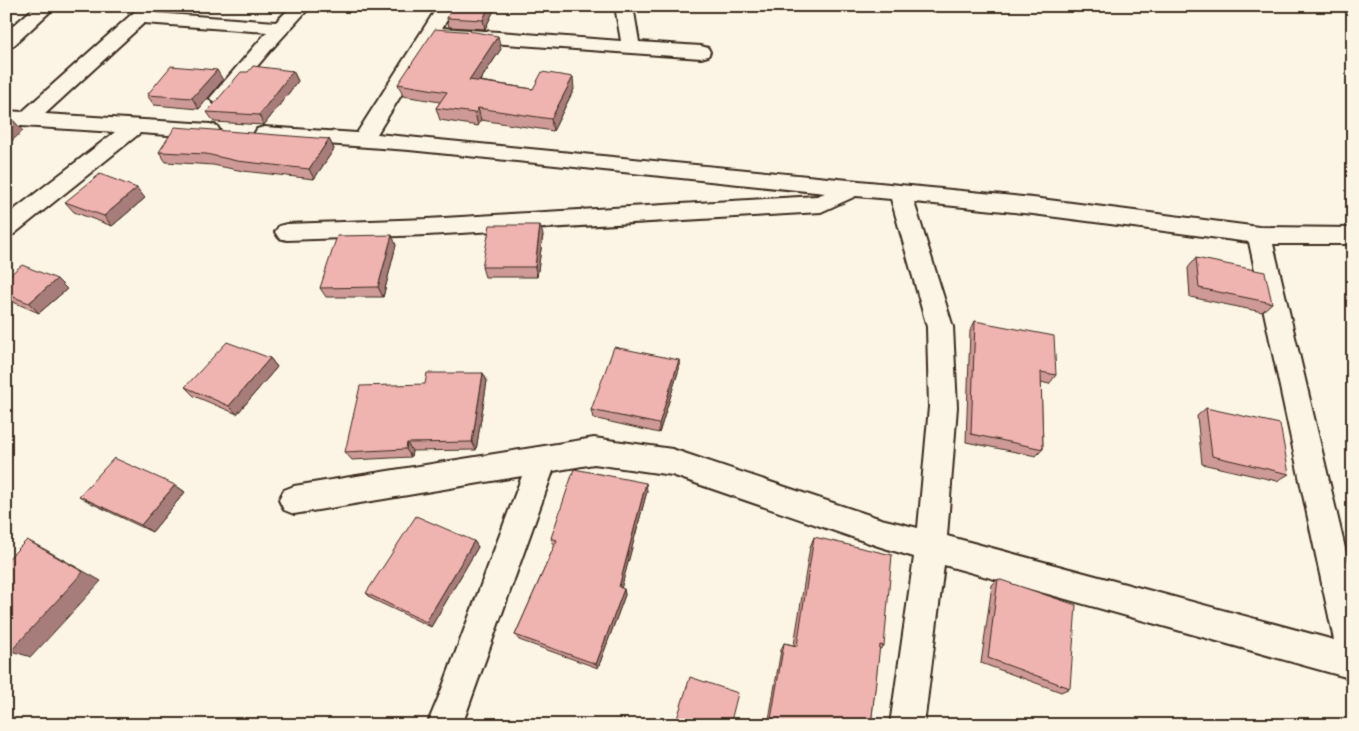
<svg xmlns="http://www.w3.org/2000/svg" width="1359" height="731" font-family="Itim,sans-serif">
  <rect width="100%" height="100%" fill="#fcf5e5"/>
  <filter id="ink" filterUnits="userSpaceOnUse"><feTurbulence type="fractalNoise" baseFrequency=".02" numOctaves="2"/><feDisplacementMap in="SourceGraphic" scale="10" xChannelSelector="R" yChannelSelector="G"/><feConvolveMatrix kernelMatrix="1 2 1 2 8 2 1 2 1" color-interpolation-filters="sRGB"/></filter>
  <g filter="url(#ink)">
    <g fill="none" stroke-linecap="round" stroke-linejoin="round">
      <g stroke="#3b2a1e" stroke-width="4">
        <g id="minor">
          <polygon points="36,6 56,6 13,46 6,48 6,32"/>
          <polygon points="141,6 161,6 155,13 276,22 292,6 311,6 270,51 227,102 220,104 213,102 210,98 267,32 144,23 45,114 210,124 217,126 220,131 217,136 210,138 140,133 14,234 6,236 6,216 115,132 6,125 6,111 22,112"/>
          <path d="M438,6H456L442,28L621,41L615,6H633L639,42L701,46L708,48L710,52L708,56L701,58L436,39L377,134L1033,198L1259,227L1353,228V244H1273L1353,582V679L944,565L924,725H890L914,557L881,547L672,475L594,464L553,471L462,725H427L440,694L522,476L294,514L284,510L279,500L284,490L294,486L594,438L672,449L881,519L918,528L929,407L927,327L891,199L856,196L821,212L427,235L287,240L279,238L275,232L279,226L287,224L427,219L817,196L825,193L409,150L257,139L254,134L257,129L264,127L357,133ZM914,202L1033,214L1249,242L1334,640L947,536L957,407L953,327Z"/>
        </g>
      </g>
      <use href="#minor" fill="#fcf5e5" fill-rule="evenodd"/>
    </g>
    <g fill="#ce9a97" stroke="#3b2a1e">
      <polygon points="496,6 485,29 449,27 447,18"/>
      <polygon points="501,49 480,81 533,89 574,89 553,131 481,120 478,126 440,120 436,108 440,102 403,96 398,84"/>
      <polygon points="293,71 298,81 264,125 214,122 207,112 248,72"/>
      <polygon points="223,80 199,109 154,105 147,95"/>
      <polygon points="329,139 334,149 314,179 243,171 213,165 166,162 159,152"/>
      <polygon points="145,198 112,226 74,212 65,202"/>
      <polygon points="543,235 537,277 485,277 482,267"/>
      <polygon points="396,245 383,297 326,297 320,288"/>
      <polygon points="1196,258 1272,303 1262,312 1190,297 1188,268"/>
      <polygon points="6,278 67,289 39,313 6,299"/>
      <polygon points="975,321 1056,375 1049,384 1041,382 1043,449 1036,456 966,442 970,331"/>
      <polygon points="270,358 277,367 237,414 194,396 185,387"/>
      <polygon points="679,360 679,369 659,433 593,418 591,410"/>
      <polygon points="483,373 487,381 476,450 412,451 411,457 352,460 345,452 425,384"/>
      <polygon points="1206,408 1289,474 1277,481 1202,464 1197,416"/>
      <polygon points="175,485 185,492 152,532 91,503 79,496"/>
      <polygon points="647,491 621,588 624,589 625,595 598,668 519,640 515,635 555,545 554,545 551,538"/>
      <polygon points="814,537 884,646 879,650 871,725 768,725 781,650 784,643 794,645 810,547"/>
      <polygon points="474,541 478,547 431,627 372,599 366,593"/>
      <polygon points="998,579 1070,688 1061,692 981,663 992,585"/>
    </g>
    <g fill="#a77d7b" stroke="#3b2a1e">
      <polygon points="489,6 496,6 485,29 483,20"/>
      <polygon points="498,36 501,49 472,92 469,80"/>
      <polygon points="217,70 223,80 199,109 192,98"/>
      <polygon points="293,71 298,81 264,125 259,115"/>
      <polygon points="573,77 574,89 553,131 551,119"/>
      <polygon points="478,108 481,120 478,126 475,113"/>
      <polygon points="14,121 23,131 6,146 6,128"/>
      <polygon points="329,139 334,149 314,179 309,169"/>
      <polygon points="137,188 145,198 112,226 104,216"/>
      <polygon points="540,225 543,235 537,277 535,267"/>
      <polygon points="392,235 396,245 383,297 378,287"/>
      <polygon points="57,279 67,289 39,313 29,303"/>
      <polygon points="270,358 277,367 237,414 229,406"/>
      <polygon points="679,360 679,369 659,433 659,424"/>
      <polygon points="483,373 487,381 476,450 472,442"/>
      <polygon points="407,443 412,451 411,457 406,449"/>
      <polygon points="646,483 647,491 620,593 619,587"/>
      <polygon points="175,485 185,492 152,532 141,525"/>
      <polygon points="27,540 46,550 101,581 31,657 11,651"/>
      <polygon points="474,541 478,547 431,627 426,622"/>
      <polygon points="624,589 625,595 598,668 596,664"/>
    </g>
    <g fill="#efb3b0" stroke="#3b2a1e">
      <polygon points="453,6 489,6 483,20 447,18"/>
      <polygon points="435,29 475,32 498,36 469,80 533,89 542,72 573,77 551,119 478,108 475,113 436,108 447,92 398,84"/>
      <polygon points="171,66 217,70 192,98 147,95"/>
      <polygon points="253,66 293,71 259,115 207,112 241,72 248,72"/>
      <polygon points="6,119 14,121 6,128"/>
      <polygon points="175,127 329,139 309,169 237,161 206,154 159,152"/>
      <polygon points="100,174 137,188 104,216 65,202"/>
      <polygon points="490,225 540,225 535,267 482,267"/>
      <polygon points="392,235 378,287 320,288 337,236"/>
      <polygon points="1196,258 1265,272 1272,303 1199,288"/>
      <polygon points="22,265 57,279 29,303 6,294 6,278"/>
      <polygon points="975,321 1054,336 1056,375 1041,372 1043,449 971,434"/>
      <polygon points="227,342 270,358 229,406 185,387"/>
      <polygon points="614,347 679,360 659,424 591,410"/>
      <polygon points="427,373 483,373 472,442 407,443 406,449 345,452 360,386 425,384"/>
      <polygon points="1206,408 1280,424 1289,474 1212,456"/>
      <polygon points="114,458 175,485 141,525 79,496"/>
      <polygon points="574,469 646,483 619,587 624,589 596,664 515,635 557,540 551,538"/>
      <polygon points="416,516 474,541 426,622 366,593"/>
      <polygon points="814,537 892,555 884,646 880,645 871,725 770,725 784,643 797,646"/>
      <polygon points="27,540 83,572 11,651 6,648 6,561"/>
      <polygon points="998,579 1076,605 1070,688 988,658"/>
      <polygon points="690,677 738,693 730,725 675,725"/>
    </g>
  </g>
  <rect width="1359" height="731" fill="none" stroke="#fcf5e5" stroke-width="25"/>
  <rect x="12" y="12" width="1334" height="706" fill="none" stroke="#3b2a1e" stroke-width="2" filter="url(#ink)"/>
</svg>
